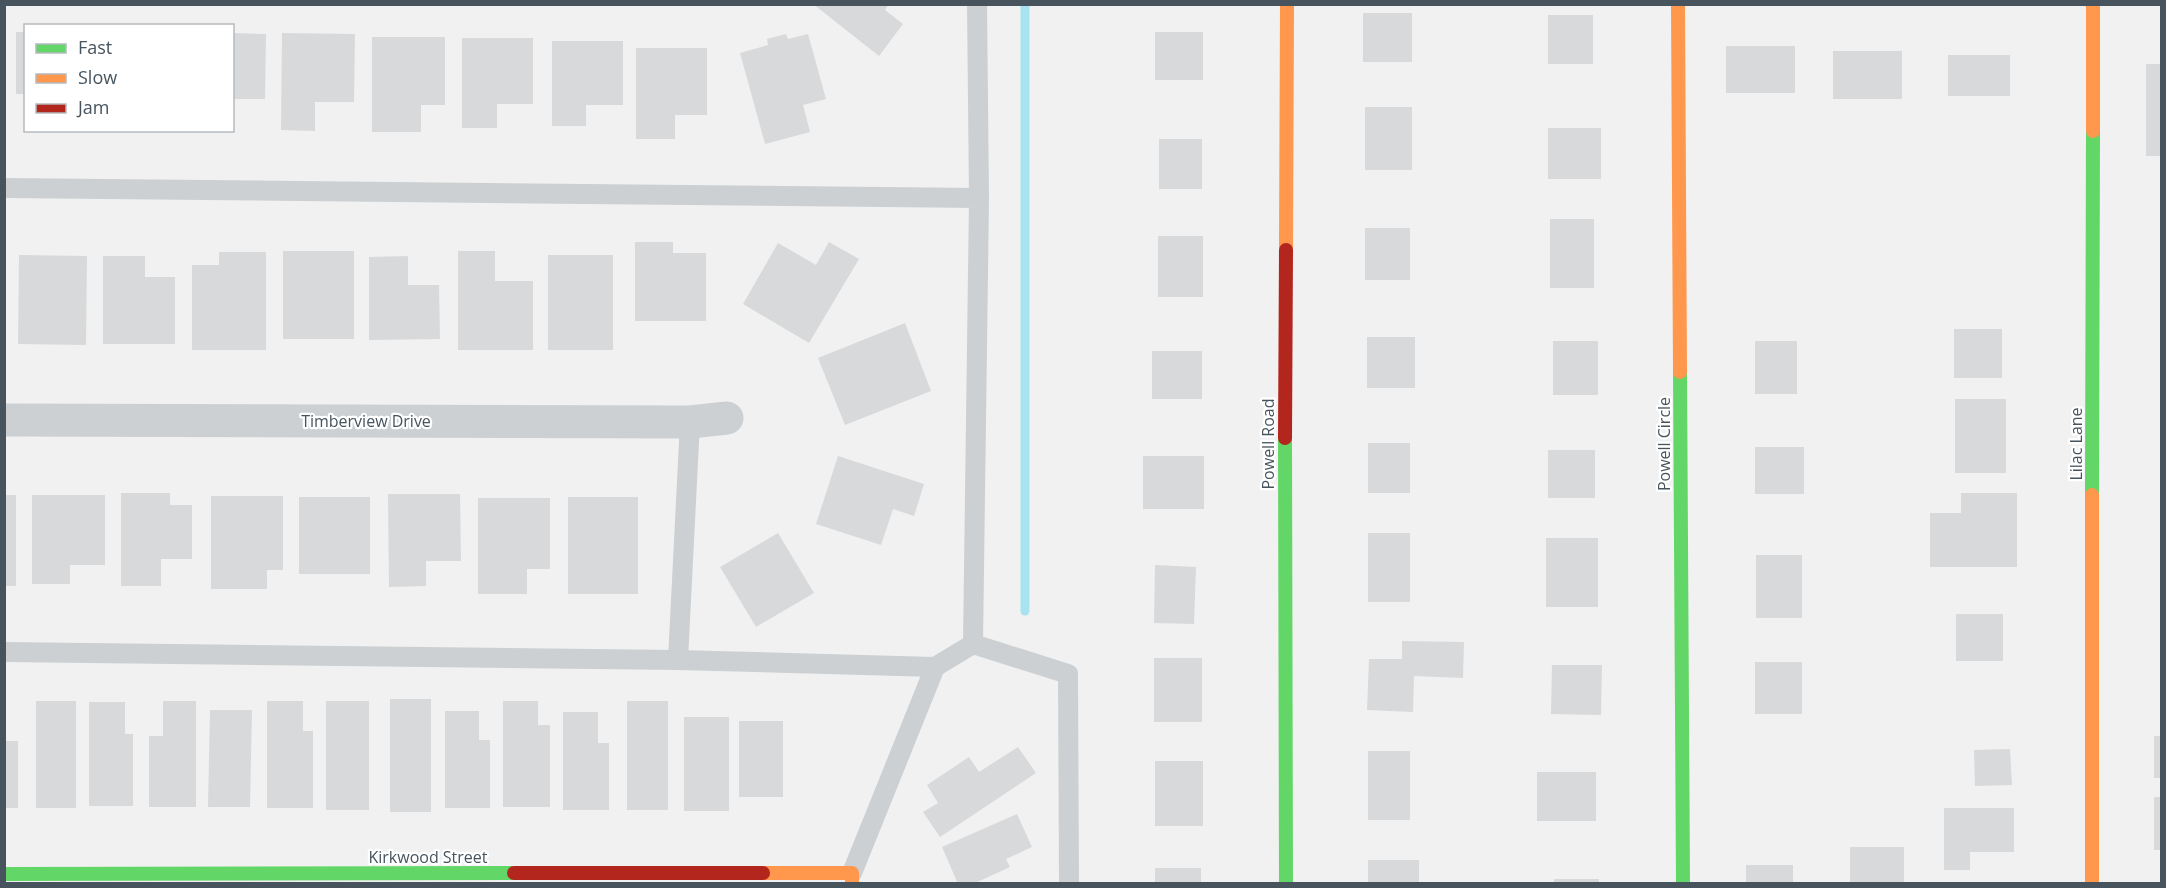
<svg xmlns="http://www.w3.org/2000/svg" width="2166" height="888" font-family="'Open Sans',sans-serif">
  <rect width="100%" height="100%" fill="#f1f1f1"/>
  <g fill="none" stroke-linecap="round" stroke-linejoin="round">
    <polyline stroke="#a8e4f0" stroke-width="9" points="1025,611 1025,4"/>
  </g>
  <g fill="#d8d9db">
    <polygon points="813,4 889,4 885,10 903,24 879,56"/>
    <rect x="1363" y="13" width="49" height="49"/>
    <rect x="1548" y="15" width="45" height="49"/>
    <rect x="16" y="32" width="10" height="62"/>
    <rect x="1155" y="32" width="48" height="48"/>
    <polygon points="232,33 266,34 265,99 232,99"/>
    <polygon points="282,33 355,34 354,102 315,102 315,131 281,130"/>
    <polygon points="786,34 788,39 808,34 826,99 803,105 810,132 765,144 740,53 768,45 767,39"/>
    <polygon points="372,37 445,37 445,105 421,105 421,132 372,132"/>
    <polygon points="462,38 533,38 533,104 497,104 497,128 462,128"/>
    <polygon points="552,41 623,41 623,105 586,105 586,126 552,126"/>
    <rect x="1726" y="46" width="69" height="47"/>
    <polygon points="636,48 707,48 707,115 675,115 675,139 636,139"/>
    <rect x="1833" y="51" width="69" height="48"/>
    <rect x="1948" y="55" width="62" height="41"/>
    <rect x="2146" y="64" width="16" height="92"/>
    <rect x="1365" y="107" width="47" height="63"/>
    <rect x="1548" y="128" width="53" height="51"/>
    <rect x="1159" y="139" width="43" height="50"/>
    <rect x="1550" y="219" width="44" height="69"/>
    <rect x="1365" y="228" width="45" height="52"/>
    <rect x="1158" y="236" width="45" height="61"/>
    <polygon points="635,242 673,242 673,253 706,253 706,321 635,321"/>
    <polygon points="829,242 859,259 809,343 743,304 778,243 816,265"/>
    <rect x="283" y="251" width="71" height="88"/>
    <polygon points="458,251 495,251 495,281 533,281 533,350 458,350"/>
    <polygon points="219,252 266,252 266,350 192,350 192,265 219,265"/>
    <polygon points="19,255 87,256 86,345 18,344"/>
    <rect x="548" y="255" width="65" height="95"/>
    <polygon points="103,256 145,256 145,277 175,277 175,344 103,344"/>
    <polygon points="408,256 408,285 439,285 440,339 369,340 369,257"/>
    <polygon points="905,323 931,391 845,425 818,358"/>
    <rect x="1954" y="329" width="48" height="49"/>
    <rect x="1367" y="337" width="48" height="51"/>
    <rect x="1553" y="341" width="45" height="54"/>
    <rect x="1755" y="341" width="42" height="53"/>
    <rect x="1152" y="351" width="50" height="48"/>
    <rect x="1955" y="399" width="51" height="74"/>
    <rect x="1368" y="443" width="42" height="50"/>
    <rect x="1755" y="447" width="49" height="47"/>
    <rect x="1548" y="450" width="47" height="48"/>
    <polygon points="838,456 924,484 914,516 893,509 881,545 816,524"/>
    <rect x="1143" y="456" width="61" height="53"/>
    <polygon points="121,493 170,493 170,505 192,505 192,559 161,559 161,586 121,586"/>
    <polygon points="1961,493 2017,493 2017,567 1930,567 1930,513 1961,513"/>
    <polygon points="388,494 460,494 461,561 426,561 426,586 389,587"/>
    <rect x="4" y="495" width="12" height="91"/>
    <polygon points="32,495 105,495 105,565 70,565 70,584 32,584"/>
    <polygon points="211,496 283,496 283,570 267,570 267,589 211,589"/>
    <rect x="299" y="497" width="71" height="77"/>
    <rect x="568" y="497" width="70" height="97"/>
    <polygon points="478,498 550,498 550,569 527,569 527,594 478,594"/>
    <polygon points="778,533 814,593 756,627 720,567"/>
    <rect x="1368" y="533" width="42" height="69"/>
    <rect x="1546" y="538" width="52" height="69"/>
    <rect x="1756" y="555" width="46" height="63"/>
    <polygon points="1155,565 1196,567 1194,624 1154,623"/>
    <rect x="1956" y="614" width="47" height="47"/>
    <polygon points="1402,641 1464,642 1463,678 1414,676 1413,712 1367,710 1369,659 1402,659"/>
    <rect x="1154" y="658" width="48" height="64"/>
    <rect x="1755" y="662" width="47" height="52"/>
    <polygon points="1552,665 1602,665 1601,715 1551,714"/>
    <rect x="390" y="699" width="41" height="113"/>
    <rect x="36" y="701" width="40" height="107"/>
    <polygon points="163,701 196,701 196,807 149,807 149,736 163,736"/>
    <polygon points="267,701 303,701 303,731 313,731 313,808 267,808"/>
    <rect x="326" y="701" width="43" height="109"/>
    <polygon points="503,701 538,701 538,725 550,725 550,807 503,807"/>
    <rect x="627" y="701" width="41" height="109"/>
    <polygon points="89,702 125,702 125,734 133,734 133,806 89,806"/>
    <polygon points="210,710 252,710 250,807 208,807"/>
    <polygon points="445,711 479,711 479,740 490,740 490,808 445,808"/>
    <polygon points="563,712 598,712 598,743 609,743 609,810 563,810"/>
    <rect x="684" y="717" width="45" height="94"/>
    <rect x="739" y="721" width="44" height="76"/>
    <rect x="2154" y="736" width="8" height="42"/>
    <rect x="4" y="741" width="14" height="67"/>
    <polygon points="1018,747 1036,773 940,837 923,812 938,803 927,785 969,757 979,772"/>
    <polygon points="2010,749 2012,785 1975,786 1974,750"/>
    <rect x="1368" y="751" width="42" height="69"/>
    <rect x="1155" y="761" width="48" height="65"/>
    <rect x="1537" y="772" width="59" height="49"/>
    <rect x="2154" y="797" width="8" height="53"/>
    <polygon points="1944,808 2014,808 2014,852 1970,852 1970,870 1944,870"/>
    <polygon points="1017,814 1032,847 1006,859 1010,867 973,884 958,884 942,847"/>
    <rect x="1850" y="847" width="54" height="37"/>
    <rect x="1368" y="860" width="51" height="24"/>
    <rect x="1746" y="865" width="47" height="19"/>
    <rect x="1155" y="868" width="46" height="16"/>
    <rect x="1554" y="879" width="45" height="5"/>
  </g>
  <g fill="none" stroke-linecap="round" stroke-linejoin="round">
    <g stroke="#ccd0d2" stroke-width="20">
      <polyline points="977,4 979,198"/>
      <polyline points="4,188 979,198 973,644"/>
      <polyline points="4,652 678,660 935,667 973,644 1068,674 1069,884"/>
      <polyline points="678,660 690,422"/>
      <polyline points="852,873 935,667"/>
    </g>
    <polyline stroke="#ccd0d2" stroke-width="33" points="4,420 690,422 727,418"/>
    <g stroke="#63d668" stroke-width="14">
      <polyline points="1680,372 1683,884"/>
      <polyline points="1285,438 1286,884"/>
      <polyline points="2092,495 2093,131"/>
      <polyline points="4,874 514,873"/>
    </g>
    <g stroke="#ff974d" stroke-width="14">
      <polyline points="1678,4 1680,372"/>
      <polyline points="2093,131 2093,4"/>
      <polyline points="1286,250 1287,4"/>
      <polyline points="763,873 852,873 852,884"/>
      <polyline points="2092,884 2092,495"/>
    </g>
    <g stroke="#b3261e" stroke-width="14">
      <polyline points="1285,438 1286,250"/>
      <polyline points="514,873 763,873"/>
    </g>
  </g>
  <g text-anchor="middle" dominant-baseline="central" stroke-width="4.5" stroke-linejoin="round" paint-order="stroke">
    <g font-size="16" fill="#47545e" stroke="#fff">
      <text x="366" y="421">Timberview Drive</text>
      <text transform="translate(1268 444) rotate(-90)">Powell Road</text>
      <text transform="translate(1664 444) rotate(-90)">Powell Circle</text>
      <text transform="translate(2076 444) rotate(-90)">Lilac Lane</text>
      <text x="428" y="857">Kirkwood Street</text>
    </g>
  </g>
  <rect width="2166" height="888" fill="none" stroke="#47545e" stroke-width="12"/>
  <rect x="24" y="24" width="210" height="108" fill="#ffffff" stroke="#b5bbbf" stroke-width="1.5"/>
  <rect x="36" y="44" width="30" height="9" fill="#63d668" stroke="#b5bbbf" stroke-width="1.5"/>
  <text x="78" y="54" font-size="18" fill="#47545e">Fast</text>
  <rect x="36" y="74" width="30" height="9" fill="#ff974d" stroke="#b5bbbf" stroke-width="1.5"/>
  <text x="78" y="84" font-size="18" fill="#47545e">Slow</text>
  <rect x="36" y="104" width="30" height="9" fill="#b3261e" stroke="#b5bbbf" stroke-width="1.5"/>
  <text x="78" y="114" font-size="18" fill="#47545e">Jam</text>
</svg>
